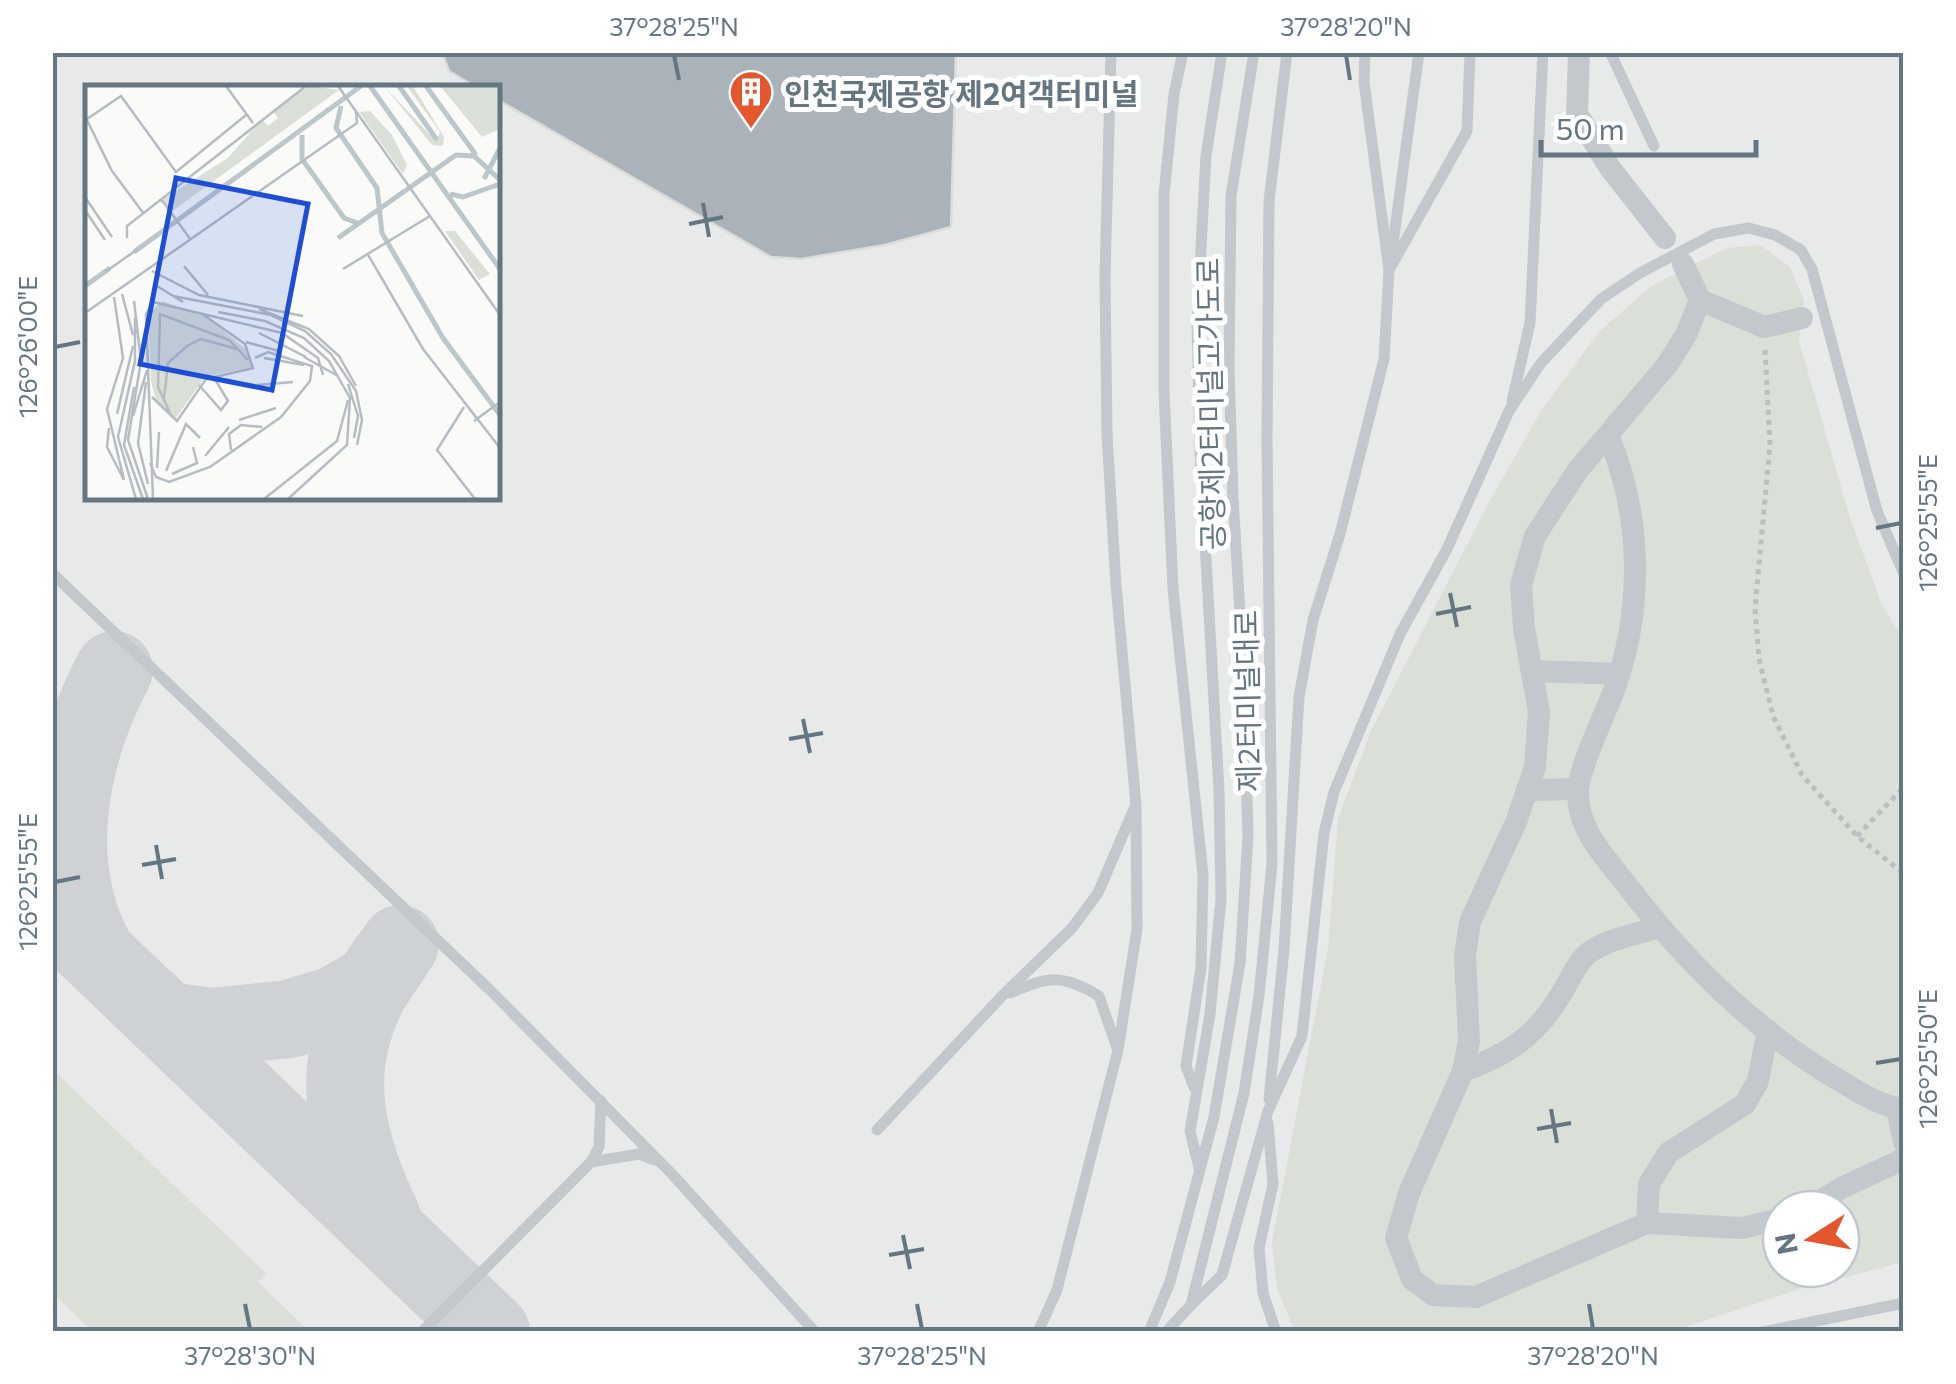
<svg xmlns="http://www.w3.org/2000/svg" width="1956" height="1384" font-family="Commissioner,'Noto Sans KR',sans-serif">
  <rect width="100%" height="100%" fill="#fafaf8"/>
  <path fill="#e8e9e9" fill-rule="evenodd" d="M53,53H1903V1331H53ZM88,88H498V498H88ZM1781,1209H1841V1269H1781Z"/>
  <g fill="#dadfd7" fill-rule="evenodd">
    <path d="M1761,245L1790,267L1804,301L1799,341L1850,518L1882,605L1903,639V1262L1800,1289L1673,1331L1295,1332L1277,1288L1272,1242L1328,948L1338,819L1371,731L1488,504L1541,411L1598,333L1651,286L1727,248ZM1781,1209H1841V1269H1781Z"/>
    <polygon points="53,1070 266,1273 258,1282 309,1331 92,1331 53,1293"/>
  </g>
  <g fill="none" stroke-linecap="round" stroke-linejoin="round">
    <g stroke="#ced2d4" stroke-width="78">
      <polyline points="52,912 491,1332"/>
      <path d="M96,953C47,866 69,754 114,670"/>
      <polyline points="148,1003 166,1021 211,1027 289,1019 333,1006 374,983 400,944"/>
      <path d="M382,1218C338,1127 326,1050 387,961"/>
    </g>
  </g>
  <polygon fill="#aab3b9" stroke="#dcdcda" stroke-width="2.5" points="442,52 956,52 951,227 885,245 801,259 771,257 498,100 498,88 477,88 449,71"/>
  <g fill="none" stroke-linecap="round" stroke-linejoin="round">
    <g stroke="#bbbfc2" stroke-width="5" stroke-dasharray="5 5" stroke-linecap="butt">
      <polyline points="1765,350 1770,445 1755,608 1759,659 1773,716 1802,775 1857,836 1904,874"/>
      <polyline points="1857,836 1904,787"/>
    </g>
    <g stroke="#c3c8cc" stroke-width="11">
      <polyline points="1183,52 1174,94 1164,195 1164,391 1173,589 1203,875 1201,968 1186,1066 1194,1087"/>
      <polyline points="1610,52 1654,146"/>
      <polyline points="1392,251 1419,52"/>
      <polyline points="1389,270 1467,131 1470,52"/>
      <polyline points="1512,401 1530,323 1543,52"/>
      <polyline points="52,573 492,992 672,1174 815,1332"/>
      <path d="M1010,993C1049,976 1062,974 1099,996L1117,1048"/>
      <polyline points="1269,1099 1284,949 1299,697 1313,620 1340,534 1384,359 1389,270 1364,82 1365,52"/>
      <polyline points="1268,1123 1273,1184 1259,1248 1263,1293 1276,1332"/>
      <polyline points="877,1130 1002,996 1072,928 1098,893 1134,809"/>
      <polyline points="591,1162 639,1154 655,1160"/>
      <polyline points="1199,1168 1190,1131 1210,1014 1221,899 1219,791 1200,453 1197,322 1206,156 1222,52"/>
      <polyline points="1191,1305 1222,1275 1268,1111 1302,1036 1324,833 1334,792 1400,634 1447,549 1509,411 1541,363 1601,299 1640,273 1714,234 1749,228 1775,235 1801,250 1812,269 1877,511 1904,574"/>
      <polyline points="52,1328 56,1332"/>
      <polyline points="422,1332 591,1162 599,1147 601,1101"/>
      <polyline points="1038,1332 1057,1290 1118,1050 1137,929 1136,805 1116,585 1107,435 1105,276 1111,52"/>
      <polyline points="1149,1332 1170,1282 1214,1117 1240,963 1248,836 1243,663 1233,498 1229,368 1231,196 1254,52"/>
      <polyline points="1166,1332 1191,1305 1244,1093 1259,996 1272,864 1267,439 1269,201 1287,52"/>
      <polyline points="1763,1332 1904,1303"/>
    </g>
    <g stroke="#c3c8cc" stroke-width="22">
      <polyline points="1579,52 1577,114 1610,168 1665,238"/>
      <polyline points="1683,264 1700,300 1764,327 1802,318"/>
      <polyline points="1700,300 1686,335 1667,365 1578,470 1535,536 1521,585 1524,628 1539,712 1535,767 1516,822 1470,922 1465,956 1469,1041 1463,1071 1409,1193 1396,1238 1412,1279 1433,1295 1476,1297 1647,1223 1742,1228 1781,1219"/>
      <path d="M1608,435C1642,515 1644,610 1613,693C1604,716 1578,770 1578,792C1577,829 1605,857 1626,884C1686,963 1756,1032 1842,1082C1862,1094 1880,1106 1904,1109"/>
      <polyline points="1532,671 1620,674"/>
      <polyline points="1529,790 1577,789"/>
      <path d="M1463,1071C1507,1055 1535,1037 1560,996C1568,984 1575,966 1585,956C1603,939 1637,935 1659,927"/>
      <polyline points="1897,1109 1904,1142"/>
      <polyline points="1808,1209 1841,1188 1904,1159"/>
      <polyline points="1647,1223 1649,1184 1668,1153 1745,1104 1758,1081 1768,1030"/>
    </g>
  </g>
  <path fill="none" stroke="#657683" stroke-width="4" d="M674,55L679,80M1346,55L1350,80M703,203L709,237M689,224L723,217M55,347L80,342M1876,528L1901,523M1450,593L1457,627M1436,614L1471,607M803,719L810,753M789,739L823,733M156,845L162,879M142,865L176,859M55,882L80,877M1876,1063L1901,1059M1551,1109L1557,1143M1537,1129L1571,1123M903,1235L910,1269M889,1255L924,1249M245,1304L250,1329M917,1304L922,1329M1589,1304L1593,1329"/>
  <defs>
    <g id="building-pin" transform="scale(2.25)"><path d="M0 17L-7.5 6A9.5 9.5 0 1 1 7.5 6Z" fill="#e4572e" stroke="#fff"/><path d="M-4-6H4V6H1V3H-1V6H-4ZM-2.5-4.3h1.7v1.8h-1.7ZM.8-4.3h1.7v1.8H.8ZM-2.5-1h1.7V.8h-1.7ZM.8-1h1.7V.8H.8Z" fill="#fff"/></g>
  </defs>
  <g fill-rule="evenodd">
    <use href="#building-pin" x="751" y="92"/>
  </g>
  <g text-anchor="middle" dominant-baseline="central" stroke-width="10" stroke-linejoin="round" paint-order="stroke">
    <g font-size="30" font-weight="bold" fill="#657683" stroke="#fff" text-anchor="start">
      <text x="784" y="92">인천국제공항 제2여객터미널</text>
    </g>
    <g font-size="30" fill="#657683" stroke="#fff">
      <text transform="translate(1209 404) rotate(-91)">공항제2터미널고가도로</text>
      <text transform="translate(1246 701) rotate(-91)">제2터미널대로</text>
    </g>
  </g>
  <g transform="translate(85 85)">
    <rect width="415" height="415" fill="#fafaf8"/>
    <path d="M224,1L254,5L86,127L78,114L143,73L177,34L183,41L193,33L188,26ZM299,1L351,56L355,47L322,1H328L359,52L358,61L347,60ZM355,1H415V44L397,52ZM285,26L307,50L322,80L318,89L274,27ZM360,146H370L405,189L394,195ZM77,216L120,231L162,265L167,282L120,292L90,334L72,319L66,297L63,230Z" fill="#dadfd7"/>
    <path fill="none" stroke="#bbc7cb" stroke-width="5" d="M285,1L415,184M314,1L352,55M341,1L391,70M256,21L251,43L292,103L297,148L358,253L415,330M217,50V74L259,133L275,139M399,94L415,63M365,109L378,112L415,99M253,153L371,70L389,71L415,95M49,167L276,1M0,201L25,183"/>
    <path fill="none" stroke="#b5bdc2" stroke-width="2.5" d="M141,1L168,38M253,1L415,230M0,31L27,86L59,129M2,34L36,11L91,87L161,30M0,112L27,152M76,114L106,155M0,125L20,155M42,153V141L221,1M282,168L338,264L415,363M99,181L123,210M258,184L345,131M67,186L114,210L218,231M20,187L53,164M72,201L98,217M37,209L48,250M88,211L186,230L220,246L246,269L271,306L277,335L272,360M49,216L56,276L43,355L63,414M174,224L224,244L254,271L271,301M133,227L180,236L219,253L244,276L265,313L262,360L203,414M0,228L272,38L271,27M50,233V276L33,352L51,414M174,248L221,272M161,257L194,266M219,272L253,291M179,273L219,280M61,297L53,358L63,399M263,299L273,331L269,353M114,300L136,325L143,316L128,291M172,300L208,297M49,302L39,360L58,414M67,312L92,336L121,294L168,283L160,259L116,228M79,313L83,278L102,261L116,254L152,264M379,322L352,365L390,414M85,328L73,302L75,229L144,255L163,275M32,329L48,261M48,331L62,285M154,335L191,323M389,336L415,317M24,343L22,362L39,395L22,324L38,273L29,212M146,365L144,349L156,340L177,342M120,371L144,342M65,378L71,392L84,397L125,382L196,332L225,296L227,281L183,267L170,273M72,383L74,347M81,386L101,339L115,353M87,389L112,378L108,362M68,414L61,229L68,217L197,248L233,273L238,290M179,414L252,356L263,315"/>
    <path fill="#1d4ed8" fill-opacity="0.15" stroke="#1d4ed8" stroke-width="5" d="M91,93L223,119L187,305L55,279Z"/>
    <rect width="415" height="415" fill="none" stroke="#657683" stroke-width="5"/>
  </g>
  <rect width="1956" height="1384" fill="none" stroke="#ffffff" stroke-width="110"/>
  <g transform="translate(1811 1239) rotate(259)"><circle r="48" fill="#ffffff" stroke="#c1c8cd" stroke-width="2.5"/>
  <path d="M0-8L18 38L0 25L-18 38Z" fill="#e4572e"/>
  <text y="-15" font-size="28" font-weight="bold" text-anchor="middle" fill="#657683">N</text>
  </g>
  <path d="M1541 140v15h215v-15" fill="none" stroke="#657683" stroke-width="5"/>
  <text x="1556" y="140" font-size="30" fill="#657683" stroke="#ffffff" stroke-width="8" paint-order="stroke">50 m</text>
  <rect x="55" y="55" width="1846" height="1274" fill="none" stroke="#657683" stroke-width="4"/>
  <g font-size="25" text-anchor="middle" fill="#657683">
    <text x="674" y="36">37°28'25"N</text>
    <text x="1346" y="36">37°28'20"N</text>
    <text transform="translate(28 347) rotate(-90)" y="9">126°26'00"E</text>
    <text transform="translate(1928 523) rotate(-90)" y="9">126°25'55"E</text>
    <text transform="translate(28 882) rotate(-90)" y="9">126°25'55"E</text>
    <text transform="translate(1928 1059) rotate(-90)" y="9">126°25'50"E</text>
    <text x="250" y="1365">37°28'30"N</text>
    <text x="922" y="1365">37°28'25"N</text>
    <text x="1593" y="1365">37°28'20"N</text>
  </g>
</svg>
